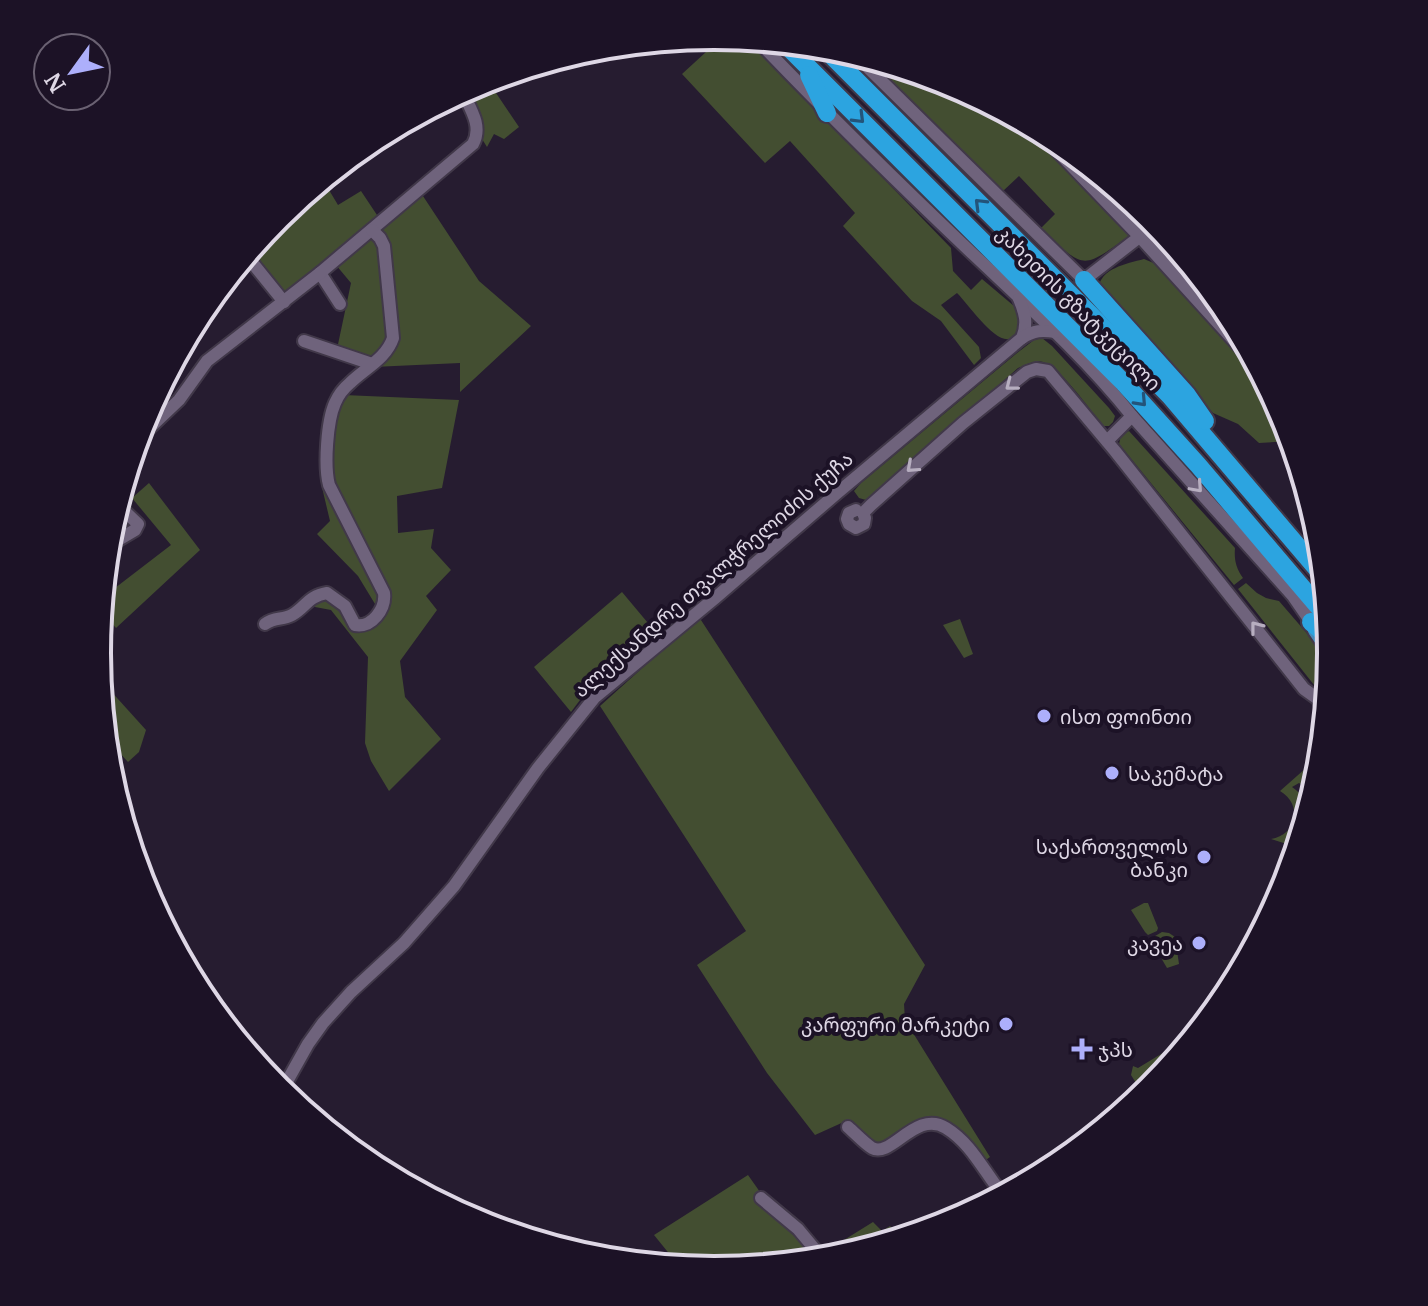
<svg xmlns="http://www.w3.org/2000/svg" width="1428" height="1306" font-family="Merriweather,'Noto Sans Georgian',serif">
  <rect width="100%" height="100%" fill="#261c30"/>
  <g fill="#434e31">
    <path d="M714,36L748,39L951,248L953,271L971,290L982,279L1014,306L1021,316C1014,373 973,309 957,293L941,305L979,347L981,358L974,365L941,321L912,301L843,226L855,213L790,141L765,163L682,74L706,52L694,38Z"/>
    <path d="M867,58L932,78L941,86L946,82L951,83L1028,125L1132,234C1082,269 1086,272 1041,228L1055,214L1019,176L1003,191Z"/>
    <polygon points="492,79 494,90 519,127 504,139 494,134 487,147 482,139 481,124 465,90 478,83"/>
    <polygon points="1066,148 1141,209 1150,219 1139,229 1084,174 1082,163 1064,152"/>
    <polygon points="343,163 344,164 323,180 338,205 361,191 379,218 291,292 285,293 280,291 250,251 278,216"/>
    <polygon points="421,193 479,281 531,326 460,392 460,363 373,367 389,354 385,241 380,227"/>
    <polygon points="1161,230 1227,311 1247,348 1158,248 1155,241"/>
    <polygon points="370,238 376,240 381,246 390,338 372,361 337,349 351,283 336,265"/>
    <path d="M1144,259L1156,264L1269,388L1284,417L1291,441L1259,443L1238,424L1213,413L1098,290C1100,268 1126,264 1144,259Z"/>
    <path d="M1042,338L1052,346L1109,408L1115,416L1113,422L1109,426H1103C1091,411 1060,367 1043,362C1034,360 1026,365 1018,368L873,496L866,500L859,498L854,491L861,483L1017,353L1034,340Z"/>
    <polygon points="344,395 459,400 442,488 397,496 398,533 434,529 431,548 451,570 426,596 437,610 400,661 405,697 441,739 389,791 371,761 365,743 368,657 331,610 315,607 313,602 319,598 333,599 353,627 385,609 329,475 332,430"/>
    <path d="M1129,431L1235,548C1234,560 1236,568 1243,578L1234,585L1119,444L1121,435Z"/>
    <polygon points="323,478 380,593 381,604 375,604 358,576 317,534 330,521 320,479"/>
    <polygon points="149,483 200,550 116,628 101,611 102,598 171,545 132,498"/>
    <polygon points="1246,583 1257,593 1266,598 1279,601 1329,659 1330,662 1326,702 1322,695 1238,589"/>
    <polygon points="622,592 658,635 583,696 571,712 534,667"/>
    <path d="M699,617L925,965L904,1004L905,1020L990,1157L983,1162C976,1150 968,1142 957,1133C953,1129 947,1123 942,1120C919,1108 897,1137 877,1144L846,1121L815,1135L767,1073L697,965L746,931L600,706Z"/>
    <polygon points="960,619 973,654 964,658 943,625"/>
    <polygon points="99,678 146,730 139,752 128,762 105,737"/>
    <path d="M1310,767H1317L1319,774L1311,799L1304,786L1299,783L1292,787C1315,802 1307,827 1293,846L1271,839C1297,835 1303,804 1280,791L1306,768Z"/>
    <polygon points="1144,903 1148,903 1158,928 1157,931 1148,935 1145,932 1131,910"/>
    <polygon points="1162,932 1169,933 1175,937 1179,964 1167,968 1150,939"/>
    <polygon points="1189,1037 1148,1082 1136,1083 1131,1075 1133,1066 1138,1068"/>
    <polygon points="748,1175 760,1192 756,1196 796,1232 819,1260 714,1270 680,1267 654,1235"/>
    <polygon points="873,1222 882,1231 890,1226 900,1238 834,1258 828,1259 823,1253"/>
  </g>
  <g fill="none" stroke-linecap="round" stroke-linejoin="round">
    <g stroke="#413849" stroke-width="16">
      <g id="minor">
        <path d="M757,40C827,113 900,185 974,255C1029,307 1085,357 1132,416L1293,596L1311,622"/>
        <polyline points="853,53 1084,280 1156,224"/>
        <polyline points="1037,130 1140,237 1256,365"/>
        <polyline points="246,255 284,302"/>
        <polyline points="320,273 340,304"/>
        <path d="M1019,299C1025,313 1028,323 1022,338"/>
        <polyline points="304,341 372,364"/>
        <path d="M137,440L179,400L207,361L320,273L473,144C483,126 470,108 462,91"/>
        <polyline points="1107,441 1132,416"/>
        <polyline points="856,510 849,513 847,519 849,524 856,528 864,524 865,518 863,513 871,505 963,423 1027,372 1036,369 1048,371 1115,451 1304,689 1318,699 1325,715"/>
        <polyline points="108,546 135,530 138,524 117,504"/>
        <path d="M265,624C274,617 283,620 292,615C306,607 308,596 327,593L345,606L355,625C372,628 386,609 384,593L329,485C324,466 327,421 335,403C338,396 344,388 350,383C365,368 386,359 393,338L384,246L380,238L372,230"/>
        <path d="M281,1092L308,1044L323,1023L351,992L404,943L454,886L538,768L595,697L715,598L836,494L1022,338C1034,330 1042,330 1056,332"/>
        <path d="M848,1127C856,1134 864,1143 872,1148C891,1159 916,1109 946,1128C972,1144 984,1172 1003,1195"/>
        <polyline points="761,1198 798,1229 823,1259"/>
      </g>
    </g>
    <g stroke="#413849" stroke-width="20">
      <polyline id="major" points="1316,630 1331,652"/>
    </g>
    <g stroke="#413849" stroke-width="22">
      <g id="highway">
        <polyline points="784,43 1124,383 1198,465 1328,618"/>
        <polyline points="823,47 1089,313 1170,396 1323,576"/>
        <polyline points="809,75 827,113"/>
        <polyline points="1084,280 1187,395 1205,421"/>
        <polyline points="1311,622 1329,637"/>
      </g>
    </g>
    <use href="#minor" stroke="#6f637c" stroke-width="12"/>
    <use href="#major" stroke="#478ab8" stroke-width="16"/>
    <use href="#highway" stroke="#2ca4e0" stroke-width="18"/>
  </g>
  <defs><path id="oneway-chevron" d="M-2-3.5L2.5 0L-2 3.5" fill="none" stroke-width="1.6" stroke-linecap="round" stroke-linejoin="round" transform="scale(2)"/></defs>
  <g stroke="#23547a">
    <use href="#oneway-chevron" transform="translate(859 118) rotate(45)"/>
    <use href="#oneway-chevron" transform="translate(980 204) rotate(-135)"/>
    <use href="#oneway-chevron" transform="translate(1141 401) rotate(47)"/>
  </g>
  <g stroke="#b7aec0">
    <use href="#oneway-chevron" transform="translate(1011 385) rotate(142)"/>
    <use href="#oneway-chevron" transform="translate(912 467) rotate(138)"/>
    <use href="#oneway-chevron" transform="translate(1197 487) rotate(48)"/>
    <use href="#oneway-chevron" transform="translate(1256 627) rotate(-128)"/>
  </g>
  <g fill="#adaffb" stroke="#1c1226" stroke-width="3">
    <circle cx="1044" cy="716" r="8"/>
    <circle cx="1112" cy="773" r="8"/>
    <circle cx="1204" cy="857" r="8"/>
    <circle cx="1199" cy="943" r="8"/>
    <circle cx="1006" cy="1024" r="8"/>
    <path d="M1078 1037h8v8h8v8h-8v8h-8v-8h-8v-8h8z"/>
  </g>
  <g text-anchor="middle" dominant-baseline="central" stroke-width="8" stroke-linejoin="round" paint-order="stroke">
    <g font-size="20" fill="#ded7e5" stroke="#1c1226">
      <text transform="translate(1079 308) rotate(45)">კახეთის გზატკეცილი</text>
      <text transform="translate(713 574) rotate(-41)">ალექსანდრე თვალჭრელიძის ქუჩა</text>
    </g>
    <g font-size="20" fill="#ded7e5" stroke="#1c1226" text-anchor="start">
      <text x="1060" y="716">ისთ ფოინთი</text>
      <text x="1128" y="773">საკემატა</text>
      <text x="1188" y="846" text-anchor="end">საქართველოს<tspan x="1188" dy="23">ბანკი</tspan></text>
      <text x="1183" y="943" text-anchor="end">კავეა</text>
      <text x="990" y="1024" text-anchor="end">კარფური მარკეტი</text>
      <text x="1098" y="1049">ჯპს</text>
    </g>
  </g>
  <path d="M0 0H1428V1306H0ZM111 653a603 603 0 1 1 1206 0a603 603 0 1 1-1206 0Z" fill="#1c1226" fill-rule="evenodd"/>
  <path fill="none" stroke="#ded7e5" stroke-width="4" d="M111 653a603 603 0 1 1 1206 0a603 603 0 1 1-1206 0Z"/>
  <g transform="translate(72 72) rotate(237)"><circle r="38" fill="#1c1226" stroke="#6a6172" stroke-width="2"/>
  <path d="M0-6L14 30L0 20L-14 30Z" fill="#adaffb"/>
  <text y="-12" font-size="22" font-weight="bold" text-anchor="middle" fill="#ded7e5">N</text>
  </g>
</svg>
